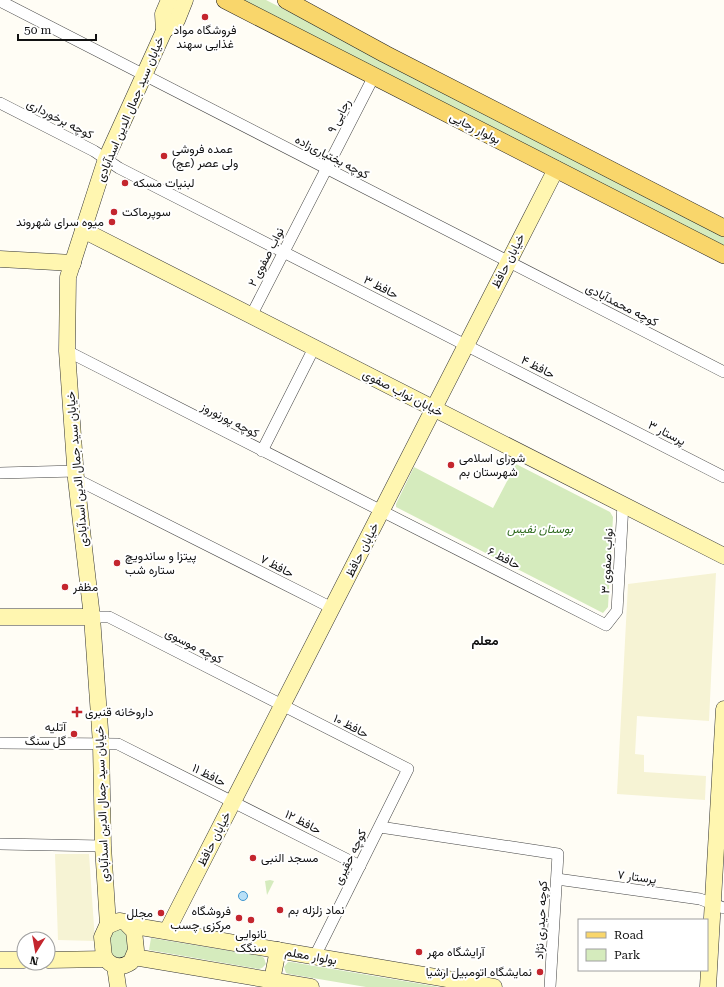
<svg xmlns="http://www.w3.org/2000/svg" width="724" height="987" font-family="'Roboto Serif',Vazirmatn,serif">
  <rect width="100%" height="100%" fill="#fffdf5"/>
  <g fill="#f6f3d4">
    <polygon points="716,573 709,721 637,716 635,754 644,755 644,772 706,776 705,800 617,794 628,584"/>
    <polygon points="55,854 89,854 95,941 58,940"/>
  </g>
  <g fill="#d5ebbd">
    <polygon points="239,0 266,0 724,234 724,248"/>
    <polygon points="516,464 610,512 613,517 608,607 603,613 396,507 396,504 414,467 493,508"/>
    <polygon points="270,880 274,881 267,895 265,881"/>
    <polygon points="119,928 126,931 129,950 126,957 119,960 110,954 109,938 112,931"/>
    <polygon points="151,938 261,956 264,958 266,964 262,968 259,969 149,950"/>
    <polygon points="288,962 291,962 439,987 366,987 289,974 286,973 284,967"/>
  </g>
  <circle fill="#b9e0f7" stroke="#3f96cf" cx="243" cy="896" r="4.5"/>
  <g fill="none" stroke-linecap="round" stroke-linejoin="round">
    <g stroke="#444" stroke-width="12">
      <g id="street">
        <polyline points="0,1 724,372"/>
        <polyline points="0,103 94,151 119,168 724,477"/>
        <polyline points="251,316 374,76"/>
        <polyline points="67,351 606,625 617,611 623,504"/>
        <polyline points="262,451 314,348"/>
        <polyline points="0,473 76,471"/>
        <polyline points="76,479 332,608"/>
        <polyline points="92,617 109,617 408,769 315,956"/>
        <polyline points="0,743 118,744 360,866"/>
        <polyline points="380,827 558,854 550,987"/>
        <polyline points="0,844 103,846"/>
        <polyline points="557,879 700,899 724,908"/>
      </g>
    </g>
    <g stroke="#333" stroke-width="17">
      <g id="secondary">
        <polyline points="164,31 163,14 169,0"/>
        <polyline points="83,230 724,556"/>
        <polyline points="0,259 73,263"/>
        <polyline points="0,617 92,617"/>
        <path d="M119,921L125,922L134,931L136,950L131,962C121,969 111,967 104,957L102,937L107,926Z"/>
        <polyline points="108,925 103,846 101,744 92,617 76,479 67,351 68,277 106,159 164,31 177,20 185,0"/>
        <polyline points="129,925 494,987"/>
        <polyline points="167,931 556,169"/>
        <polyline points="134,957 311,987"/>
        <polyline points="0,960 24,960"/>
        <polyline points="48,960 106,959"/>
        <polyline points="115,966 118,987"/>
        <polyline points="272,980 278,950"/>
        <polyline points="708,987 724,709"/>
      </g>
    </g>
    <g stroke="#222" stroke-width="18">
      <g id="primary">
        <polyline points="225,0 724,255"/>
        <polyline points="286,0 385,54 724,228"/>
      </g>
    </g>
    <use href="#street" stroke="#fff" stroke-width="11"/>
    <use href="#secondary" stroke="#fff6b0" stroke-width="16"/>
    <use href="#primary" stroke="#f9d66b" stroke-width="17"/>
  </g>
  <g fill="#c4262e" stroke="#fff" stroke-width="1.5">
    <circle cx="205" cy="17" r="4"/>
    <circle cx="164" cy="156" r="4"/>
    <circle cx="125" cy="183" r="4"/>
    <circle cx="114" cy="212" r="4"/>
    <circle cx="112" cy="222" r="4"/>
    <circle cx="451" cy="465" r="4"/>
    <circle cx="117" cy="563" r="4"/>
    <circle cx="65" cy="587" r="4"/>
    <path d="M75 706h4v4h4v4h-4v4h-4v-4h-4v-4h4z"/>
    <circle cx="74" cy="734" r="4"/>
    <circle cx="253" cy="858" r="4"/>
    <circle cx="280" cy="910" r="4"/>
    <circle cx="161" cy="913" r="4"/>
    <circle cx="239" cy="918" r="4"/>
    <circle cx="251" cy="920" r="4"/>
    <circle cx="419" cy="952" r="4"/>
    <circle cx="540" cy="972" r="4"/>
  </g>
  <g text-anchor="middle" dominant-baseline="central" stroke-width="4" stroke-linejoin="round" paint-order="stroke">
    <g font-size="12" fill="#111" stroke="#fff" text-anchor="start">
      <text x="205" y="30" text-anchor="middle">فروشگاه مواد<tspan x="205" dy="14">غذایی سهند</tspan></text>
      <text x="172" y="149">عمده فروشی<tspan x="172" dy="14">ولی عصر (عج)</tspan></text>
      <text x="133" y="183">لبنیات مسکه</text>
      <text x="122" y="212">سوپرماکت</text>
      <text x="104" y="222" text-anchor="end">میوه سرای شهروند</text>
      <text x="459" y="458">شورای اسلامی<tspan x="459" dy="14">شهرستان بم</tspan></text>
      <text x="125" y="556">پیتزا و ساندویچ<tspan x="125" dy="14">ستاره شب</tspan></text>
      <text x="73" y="587">مظفر</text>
      <text x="85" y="712">داروخانه قنبری</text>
      <text x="66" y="727" text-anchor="end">آتلیه<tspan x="66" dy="14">گل سنگ</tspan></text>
      <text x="261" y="858">مسجد النبی</text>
      <text x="288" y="910">نماد زلزله بم</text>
      <text x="231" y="911" text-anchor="end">فروشگاه<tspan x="231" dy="14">مرکزی چسب</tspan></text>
      <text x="153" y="913" text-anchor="end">مجلل</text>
      <text x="251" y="934" text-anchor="middle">نانوایی<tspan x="251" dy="14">سنگک</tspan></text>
      <text x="427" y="952">آرایشگاه مهر</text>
      <text x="532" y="972" text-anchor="end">نمایشگاه اتومبیل ارشیا</text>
    </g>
    <g font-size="12" fill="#111" stroke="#fff">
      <text transform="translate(130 109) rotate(-67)">خیابان سید جمال الدین اسدآبادی</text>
      <text transform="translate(339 116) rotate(-63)">رجایی ۹</text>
      <text transform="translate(60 119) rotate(27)">کوچه برخورداری</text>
      <text transform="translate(475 128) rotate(27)">بولوار رجایی</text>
      <text transform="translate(332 157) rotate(27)">کوچه بختیاری‌زاده</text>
      <text transform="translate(266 257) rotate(-63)">نواب صفوی ۲</text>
      <text transform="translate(508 261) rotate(-63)">خیابان حافظ</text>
      <text transform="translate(381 287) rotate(27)">حافظ ۳</text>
      <text transform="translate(622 305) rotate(27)">کوچه محمدآبادی</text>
      <text transform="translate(538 367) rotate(27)">حافظ ۴</text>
      <text transform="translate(403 393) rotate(27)">خیابان نواب صفوی</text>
      <text transform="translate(230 420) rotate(27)">کوچه پورنوروز</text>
      <text transform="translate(667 433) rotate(27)">پرستار ۳</text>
      <text transform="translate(77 469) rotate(-95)">خیابان سید جمال الدین اسدآبادی</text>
      <text transform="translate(362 550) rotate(-63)">خیابان حافظ</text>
      <text transform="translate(504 558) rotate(27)">حافظ ۶</text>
      <text transform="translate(607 561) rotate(-87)">نواب صفوی ۳</text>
      <text transform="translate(277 566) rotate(27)">حافظ ۷</text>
      <text transform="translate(194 646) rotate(27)">کوچه موسوی</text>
      <text transform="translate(351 726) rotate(27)">حافظ ۱۰</text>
      <text transform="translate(209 775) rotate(27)">حافظ ۱۱</text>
      <text transform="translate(102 804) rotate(-92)">خیابان سید جمال الدین اسدآبادی</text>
      <text transform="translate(303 822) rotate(27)">حافظ ۱۲</text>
      <text transform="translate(214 839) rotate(-63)">خیابان حافظ</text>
      <text transform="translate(350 857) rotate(-64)">کوچه حقیری</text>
      <text transform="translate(637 877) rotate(8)">پرستار ۷</text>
      <text transform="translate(541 920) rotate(-87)">کوچه حیدری نژاد</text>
      <text transform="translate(311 956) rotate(10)">بولوار معلم</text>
    </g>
    <g font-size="12" font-style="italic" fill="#2f6b1f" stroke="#fff">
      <text x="540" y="529">بوستان نفیس</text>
    </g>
    <g font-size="13" font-weight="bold" fill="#111" stroke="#fff">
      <text x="485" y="640">معلم</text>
    </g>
  </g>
  <rect x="578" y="919" width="130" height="52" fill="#ffffff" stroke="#a0a0a0"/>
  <rect x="586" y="932" width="20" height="6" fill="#f9d66b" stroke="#a0a0a0"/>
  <text x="614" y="939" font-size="12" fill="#111111">Road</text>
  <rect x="586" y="949" width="20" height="12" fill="#d5ebbd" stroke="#a0a0a0"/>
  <text x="614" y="959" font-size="12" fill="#111111">Park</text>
  <g transform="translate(36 951) rotate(191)"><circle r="19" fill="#ffffff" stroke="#a0a0a0"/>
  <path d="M0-3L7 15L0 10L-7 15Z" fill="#c4262e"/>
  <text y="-6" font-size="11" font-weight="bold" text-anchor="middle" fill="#111111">N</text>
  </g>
  <path d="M18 34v6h78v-6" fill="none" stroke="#111111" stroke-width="2"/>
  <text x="24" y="34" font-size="12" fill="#111111" stroke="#ffffff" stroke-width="3" paint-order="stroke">50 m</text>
</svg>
